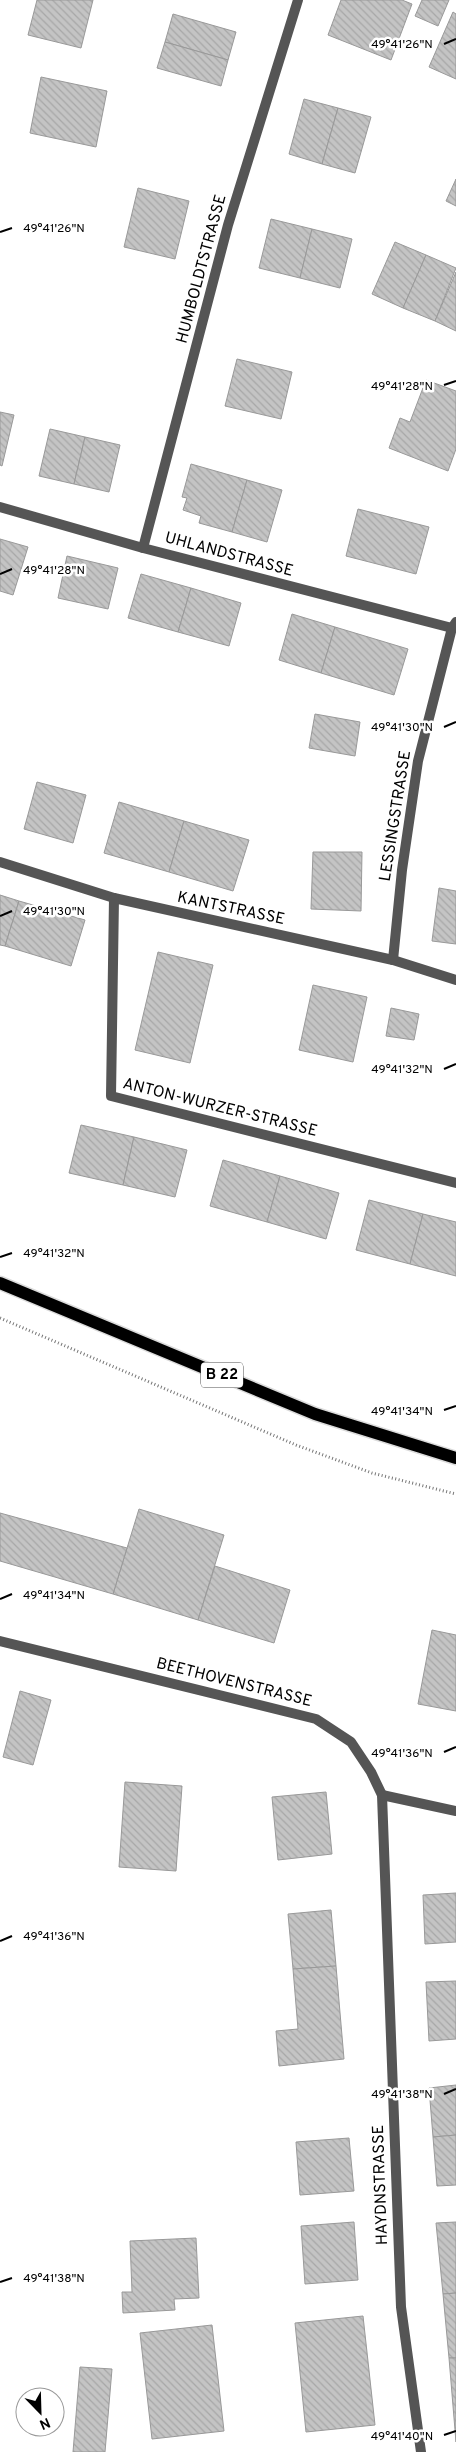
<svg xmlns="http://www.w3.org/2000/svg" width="456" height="2452" font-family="Overpass,sans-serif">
  <defs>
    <pattern id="building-back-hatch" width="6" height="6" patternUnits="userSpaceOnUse" patternTransform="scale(1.25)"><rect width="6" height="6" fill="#c4c4c4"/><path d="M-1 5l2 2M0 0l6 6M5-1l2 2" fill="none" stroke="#a7a7a7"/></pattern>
  </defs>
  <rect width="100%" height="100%" fill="#fff"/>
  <g fill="url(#building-back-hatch)" stroke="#999">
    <polygon points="37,0 93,0 81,48 28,35"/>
    <polygon points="341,0 402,0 412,4 391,60 328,35"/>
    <polygon points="422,0 449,0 438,26 415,16"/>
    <polygon points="453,12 456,14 456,79 429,67"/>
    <polygon points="173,14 236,32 228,60 165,42"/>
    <polygon points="165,42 228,60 221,86 157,68"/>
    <polygon points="41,77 107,91 96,147 30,133"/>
    <polygon points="304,99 338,108 322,164 289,154"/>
    <polygon points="338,108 371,117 355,173 322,164"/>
    <polygon points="456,179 456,206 446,201"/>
    <polygon points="138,188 189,201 175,259 124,247"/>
    <polygon points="271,219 312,229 300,278 259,268"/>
    <polygon points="312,229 352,239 340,288 300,278"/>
    <polygon points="395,242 426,255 403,308 372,294"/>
    <polygon points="426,255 456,268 435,321 403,308"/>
    <polygon points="456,272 456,331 435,321"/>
    <polygon points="237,359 292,372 281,419 225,406"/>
    <polygon points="426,380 456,391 456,449 448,471 389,448 400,418 410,422"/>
    <polygon points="0,412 14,415 2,466 0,465"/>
    <polygon points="50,429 85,437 74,484 39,476"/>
    <polygon points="85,437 120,445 109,492 74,484"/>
    <polygon points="191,464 247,480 232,532 199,523 201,516 183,510 187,498 182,497"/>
    <polygon points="247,480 282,490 267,542 232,532"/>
    <polygon points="358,509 429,527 416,574 346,556"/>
    <polygon points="0,539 28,547 13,595 0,591"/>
    <polygon points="67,556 118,568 108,609 58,598"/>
    <polygon points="141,574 191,588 178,632 128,618"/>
    <polygon points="191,588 241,603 229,646 178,632"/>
    <polygon points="292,614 335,627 321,673 279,660"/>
    <polygon points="335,627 408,649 394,695 321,673"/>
    <polygon points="315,714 360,722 355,756 309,748"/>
    <polygon points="37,782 86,795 73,843 24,829"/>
    <polygon points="119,802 184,821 169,872 104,853"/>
    <polygon points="184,821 249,840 233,891 169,872"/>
    <polygon points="313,852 362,852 361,911 311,909"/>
    <polygon points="439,888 456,891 456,944 432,941"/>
    <polygon points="0,895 19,901 5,946 0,945"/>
    <polygon points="19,901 85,920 71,966 5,946"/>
    <polygon points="158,952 213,965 190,1063 135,1050"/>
    <polygon points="313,985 367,997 353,1062 299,1050"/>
    <polygon points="391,1008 419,1014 414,1040 386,1036"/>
    <polygon points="81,1125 134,1137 123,1185 69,1173"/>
    <polygon points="134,1137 187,1150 175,1197 123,1185"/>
    <polygon points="223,1160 280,1176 267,1222 210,1206"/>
    <polygon points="280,1176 339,1193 326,1239 267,1222"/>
    <polygon points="369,1200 423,1214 410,1264 356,1250"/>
    <polygon points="423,1214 456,1222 456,1276 410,1264"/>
    <polygon points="139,1509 224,1535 198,1620 113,1594"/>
    <polygon points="0,1513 127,1548 113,1594 0,1561"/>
    <polygon points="215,1566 290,1590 274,1643 198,1620"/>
    <polygon points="432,1630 456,1635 456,1711 418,1704"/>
    <polygon points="20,1691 51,1700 33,1765 3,1757"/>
    <polygon points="125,1782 182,1786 176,1871 119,1867"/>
    <polygon points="326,1792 332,1854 278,1860 272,1797"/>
    <polygon points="456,1893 456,1942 425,1944 423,1895"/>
    <polygon points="331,1910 336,1966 293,1969 288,1914"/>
    <polygon points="336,1966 344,2059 279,2066 276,2031 298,2029 293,1969"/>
    <polygon points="456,1981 456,2039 429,2041 426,1982"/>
    <polygon points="456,2085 456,2135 433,2137 429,2088"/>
    <polygon points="456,2135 456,2185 437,2186 433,2137"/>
    <polygon points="349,2138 354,2191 300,2195 296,2142"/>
    <polygon points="354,2222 358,2280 305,2284 301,2226"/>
    <polygon points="456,2222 456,2293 443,2294 436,2223"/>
    <polygon points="196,2238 199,2298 174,2299 175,2310 123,2313 122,2292 132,2292 130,2241"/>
    <polygon points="456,2293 456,2358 449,2358 443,2294"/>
    <polygon points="363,2316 375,2425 306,2432 295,2323"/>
    <polygon points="212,2325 224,2431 152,2439 140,2333"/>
    <polygon points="449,2358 456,2358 456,2442"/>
    <polygon points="80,2367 112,2369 105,2452 73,2452"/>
  </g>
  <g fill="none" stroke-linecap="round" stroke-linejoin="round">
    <g stroke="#dbdbdb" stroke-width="15">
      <polyline id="primary" points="0,1283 315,1414 456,1458"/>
    </g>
    <polyline stroke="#777" stroke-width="3" stroke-dasharray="1 2.5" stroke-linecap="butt" points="0,1318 296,1445 372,1473 456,1494"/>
    <g stroke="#555" stroke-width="10">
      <polyline points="0,507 143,548 452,628"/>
      <polyline points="143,548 228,225 298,0"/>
      <polyline points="0,862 114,898 393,960 456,980"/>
      <polyline points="114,898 111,1096 456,1183"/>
      <polyline points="393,960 402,870 418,761 452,628 456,622"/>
      <polyline points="0,1641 316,1719 351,1742 371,1772 382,1795 401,2307 421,2452"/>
      <polyline points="382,1795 456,1811"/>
    </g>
    <use href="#primary" stroke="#000" stroke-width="12"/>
  </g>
  <path fill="none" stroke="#000" stroke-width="2" d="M444,44L456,39M0,232L12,228M444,385L456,381M0,574L12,569M444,727L456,722M0,916L12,911M444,1069L456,1064M0,1257L12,1253M444,1410L456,1406M0,1599L12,1594M444,1752L456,1747M0,1941L12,1936M444,2094L456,2089M0,2282L12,2278M444,2435L456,2431"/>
  <g text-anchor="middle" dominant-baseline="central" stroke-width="5" stroke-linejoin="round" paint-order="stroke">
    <rect fill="#fff" stroke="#4c4c4c" stroke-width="1" x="201" y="1362.5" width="42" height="25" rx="4"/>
    <g font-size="15" font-weight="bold" fill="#000">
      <text x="222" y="1375">B 22</text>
    </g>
    <g font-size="16" fill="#000" stroke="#fff">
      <text transform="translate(202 269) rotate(-75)">HUMBOLDTSTRASSE</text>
      <text transform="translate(229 555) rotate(15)">UHLANDSTRASSE</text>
      <text transform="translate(396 816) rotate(-81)">LESSINGSTRASSE</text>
      <text transform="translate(231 909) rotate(12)">KANTSTRASSE</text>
      <text transform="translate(220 1108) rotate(14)">ANTON-WURZER-STRASSE</text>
      <text transform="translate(234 1683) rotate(14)">BEETHOVENSTRASSE</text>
      <text transform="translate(381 2185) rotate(-92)">HAYDNSTRASSE</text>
    </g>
  </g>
  <g font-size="12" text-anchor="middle" fill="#000" stroke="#fff" stroke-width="5" stroke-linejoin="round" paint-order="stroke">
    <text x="402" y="48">49°41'26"N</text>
    <text x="54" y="232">49°41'26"N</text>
    <text x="402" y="390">49°41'28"N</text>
    <text x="54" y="574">49°41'28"N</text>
    <text x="402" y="731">49°41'30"N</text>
    <text x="54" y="915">49°41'30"N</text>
    <text x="402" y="1073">49°41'32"N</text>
    <text x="54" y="1257">49°41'32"N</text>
    <text x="402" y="1415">49°41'34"N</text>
    <text x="54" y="1599">49°41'34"N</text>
    <text x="402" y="1757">49°41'36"N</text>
    <text x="54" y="1940">49°41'36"N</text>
    <text x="402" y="2098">49°41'38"N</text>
    <text x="54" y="2282">49°41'38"N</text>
    <text x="402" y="2440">49°41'40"N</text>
  </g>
  <g transform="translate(40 2412) rotate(157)"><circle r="24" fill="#ffffff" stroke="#999999"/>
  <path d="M0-4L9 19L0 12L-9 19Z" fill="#000000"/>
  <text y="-8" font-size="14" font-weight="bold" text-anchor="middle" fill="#000000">N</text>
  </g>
</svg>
